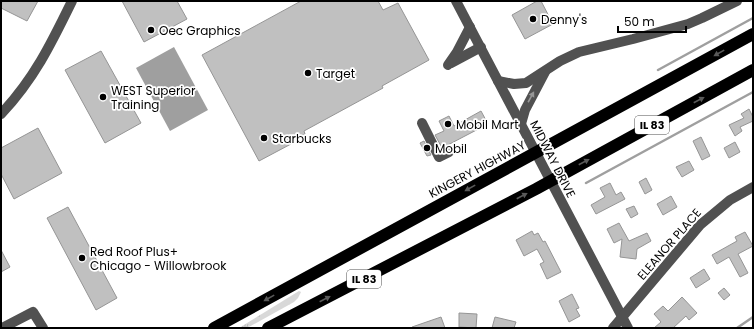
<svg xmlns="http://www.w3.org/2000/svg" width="754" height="329" font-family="Poppins,sans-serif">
  <defs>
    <pattern id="grass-tufts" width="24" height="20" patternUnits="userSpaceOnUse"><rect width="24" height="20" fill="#d8d8d8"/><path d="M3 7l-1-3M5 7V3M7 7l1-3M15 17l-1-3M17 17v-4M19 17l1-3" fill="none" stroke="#b8b8b8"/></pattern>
  </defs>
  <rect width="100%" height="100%" fill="#fff"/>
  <polygon fill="url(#grass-tufts)" points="299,291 301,292 298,298 294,302 247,328 239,328"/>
  <polygon fill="#9f9f9f" points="174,47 208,110 170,131 136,68"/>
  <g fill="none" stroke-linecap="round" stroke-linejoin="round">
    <g stroke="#9f9f9f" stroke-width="2.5">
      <polyline points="658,70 753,18"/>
      <polyline points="586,183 753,92"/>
      <polyline points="737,328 753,317"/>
    </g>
  </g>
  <g fill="#c0c0c0" stroke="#959595">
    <polygon points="1,1 38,1 27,21 1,8"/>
    <polygon points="122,1 177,1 187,19 144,42"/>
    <polygon points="301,1 378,1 383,10 398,3 429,60 382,86 383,88 304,131 305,134 290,142 291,144 259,161 202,55"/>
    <polygon points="537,1 541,1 553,24 525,39 512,15"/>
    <polygon points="101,51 141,123 105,143 65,70"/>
    <polygon points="749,109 753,117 753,121 740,127 742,131 735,136 729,125 744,118 741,114"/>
    <polygon points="481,111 488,124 442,148 435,135 444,131 439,121 449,116 454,126"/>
    <polygon points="38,128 62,173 14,199 1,174 1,148"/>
    <polygon points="701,137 710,156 702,160 693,141"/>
    <polygon points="424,141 431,155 427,156 420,143"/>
    <polygon points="735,142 740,152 729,158 724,148"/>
    <polygon points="689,161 694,170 682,177 676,167"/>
    <polygon points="646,178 652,190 645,194 639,182"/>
    <polygon points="610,183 616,195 621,192 625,199 596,214 591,205 605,197 600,188"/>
    <polygon points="671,196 677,207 663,215 657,204"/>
    <polygon points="634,206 638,214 631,218 626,209"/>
    <polygon points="68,207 117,298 96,310 47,218"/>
    <polygon points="619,223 629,241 647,233 651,241 637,249 636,259 620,257 622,239 614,243 607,229"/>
    <polygon points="532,231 534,235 538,233 543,242 545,241 561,272 547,279 540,264 544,262 537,249 524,256 516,240"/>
    <polygon points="745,232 753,246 738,254 748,273 740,277 729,257 717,264 712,255 737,241 735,237"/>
    <polygon points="1,250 10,267 1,272"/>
    <polygon points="704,269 710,279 696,288 690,278"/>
    <polygon points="724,288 730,295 724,300 718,293"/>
    <polygon points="572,294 579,308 576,309 580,316 569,322 559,301"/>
    <polygon points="682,297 697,313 689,320 686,316 673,328 654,328 661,322 654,314 663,306 668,311"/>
    <polygon points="459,313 477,314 476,328 459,327"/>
    <polygon points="441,317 445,328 412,328 412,327"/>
    <polygon points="495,317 516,322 514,328 492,328"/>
  </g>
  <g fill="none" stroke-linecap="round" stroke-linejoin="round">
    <g stroke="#515151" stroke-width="10">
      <polyline points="456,1 628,328"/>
      <polyline points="451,63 481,47"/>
      <polyline points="448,65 457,52 470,27"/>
      <polyline points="498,81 514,84 526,83 560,61 579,52 633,39 688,24 702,18 737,1"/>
      <path d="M1,114C34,79 51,44 72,1"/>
      <polyline points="422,123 439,157 449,152"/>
      <polyline points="521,124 525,110 545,72"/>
      <polyline points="2,328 33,312 43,328"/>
      <polyline points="613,328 700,225 730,200 753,187"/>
    </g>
    <g stroke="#000" stroke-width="12">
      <polyline points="214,328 753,34"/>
      <polyline points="268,328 536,189 753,70"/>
    </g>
  </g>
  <defs><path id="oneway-solid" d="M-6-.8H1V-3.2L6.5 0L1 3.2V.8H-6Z"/></defs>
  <g fill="#595959">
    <use href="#oneway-solid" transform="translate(719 53) rotate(151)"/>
    <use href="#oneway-solid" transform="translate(699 100) rotate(-28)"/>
    <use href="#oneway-solid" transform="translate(584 162) rotate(-28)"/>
    <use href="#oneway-solid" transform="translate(470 188) rotate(151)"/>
    <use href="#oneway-solid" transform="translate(522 196) rotate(-28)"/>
    <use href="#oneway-solid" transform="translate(269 298) rotate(151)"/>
    <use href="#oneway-solid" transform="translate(325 299) rotate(-27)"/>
  </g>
  <use fill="#979797" href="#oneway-solid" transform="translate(531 97) rotate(-61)"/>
  <g fill="#000" stroke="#fff" stroke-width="1.5">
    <circle cx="533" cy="19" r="4"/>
    <circle cx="151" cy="30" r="4"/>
    <circle cx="308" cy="73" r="4"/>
    <circle cx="103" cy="97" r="4"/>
    <circle cx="448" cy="124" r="4"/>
    <circle cx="264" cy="138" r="4"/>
    <circle cx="427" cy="148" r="4"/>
    <circle cx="82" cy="258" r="4"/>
  </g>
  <g text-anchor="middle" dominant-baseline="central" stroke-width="3.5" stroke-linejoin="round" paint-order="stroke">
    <g fill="#fff" stroke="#4c4c4c" stroke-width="1">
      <rect x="635" y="116" width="34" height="18" rx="3"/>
      <rect x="347" y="270" width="34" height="18" rx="3"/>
    </g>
    <g font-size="11" font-weight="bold" fill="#000">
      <text x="652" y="125">IL 83</text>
      <text x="364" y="279">IL 83</text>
    </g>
    <g font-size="12" fill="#000" stroke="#fff" text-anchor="start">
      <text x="541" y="19">Denny's</text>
      <text x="159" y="30">Oec Graphics</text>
      <text x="316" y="73">Target</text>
      <text x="111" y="90">WEST Superior<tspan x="111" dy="14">Training</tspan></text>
      <text x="456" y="124">Mobil Mart</text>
      <text x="272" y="138">Starbucks</text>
      <text x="435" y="148">Mobil</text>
      <text x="90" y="251">Red Roof Plus+<tspan x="90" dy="14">Chicago - Willowbrook</tspan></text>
    </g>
    <g font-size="12" fill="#000" stroke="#fff">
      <text transform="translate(553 159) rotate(63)">MIDWAY DRIVE</text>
      <text transform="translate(477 169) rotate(-28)">KINGERY HIGHWAY</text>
      <text transform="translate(669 244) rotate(-49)">ELEANOR PLACE</text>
    </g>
  </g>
  <rect width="754" height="329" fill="none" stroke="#000000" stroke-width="4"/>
  <path d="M618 26v6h68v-6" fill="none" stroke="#000000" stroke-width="2"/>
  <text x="624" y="26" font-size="12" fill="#000000" stroke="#ffffff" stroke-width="3" paint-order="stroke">50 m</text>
</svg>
